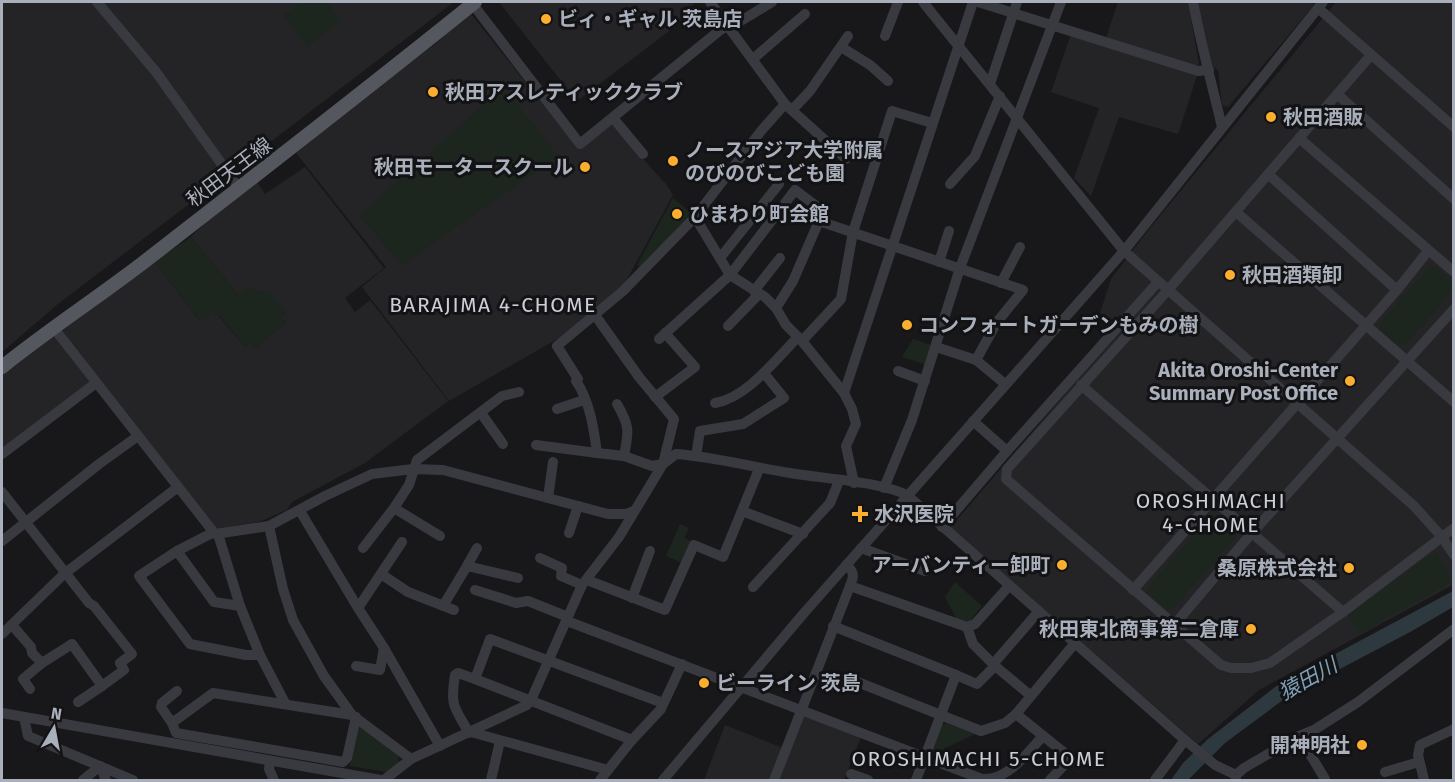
<svg xmlns="http://www.w3.org/2000/svg" width="1455" height="782" font-family="'Fira Sans','Noto Sans JP',sans-serif">
  <rect width="100%" height="100%" fill="#18181a"/>
  <g fill="#242427">
    <polygon points="2,2 454,2 58,304 2,352"/>
    <polygon points="499,2 696,2 680,14 685,19 577,101"/>
    <polygon points="1118,2 1188,2 1199,64 1195,66 1106,38"/>
    <polygon points="1196,2 1310,2 1314,5 1228,107 1222,105 1218,70 1209,64"/>
    <polygon points="1336,2 1453,2 1453,585 1259,690 1198,744 950,528 1123,326 1100,313 1111,279 1146,233"/>
    <polygon points="471,14 579,149 611,124 666,184 673,195 625,283 559,338 449,401 362,287 386,267 296,153 332,122 440,40 445,34"/>
    <polygon points="1071,34 1197,76 1178,134 1119,117 1091,196 1074,178 1099,108 1051,92"/>
    <polygon points="305,167 384,268 345,298 355,312 370,300 448,401 365,463 292,502 287,510 259,522 215,529 62,331 154,261 200,321 213,311 219,316 245,347 250,343 255,348 285,323 281,319 286,314 239,296 191,237 220,208 257,182 265,194"/>
    <polygon points="54,334 92,383 2,452 2,374"/>
    <polygon points="803,715 861,737 844,780 779,780"/>
    <polygon points="725,725 783,748 771,780 704,780"/>
  </g>
  <g fill="#1d261e">
    <polygon points="301,2 327,2 342,20 308,47 283,16"/>
    <polygon points="503,87 544,137 557,157 402,265 359,216"/>
    <polygon points="673,198 691,213 640,267 637,265"/>
    <polygon points="191,237 239,296 248,288 270,293 287,314 281,319 285,324 255,348 250,343 245,347 220,316 218,317 213,312 201,322 154,261"/>
    <polygon points="1435,267 1453,283 1453,290 1406,345 1398,345 1380,329 1381,322 1428,268"/>
    <polygon points="913,339 934,346 927,365 902,357"/>
    <polygon points="1218,514 1236,530 1236,537 1173,609 1166,610 1148,593 1148,587 1211,515"/>
    <polygon points="680,524 689,528 684,538 692,542 682,563 666,556"/>
    <polygon points="1437,553 1453,581 1359,634 1347,614 1426,558"/>
    <polygon points="955,582 982,606 969,622 957,620 945,597"/>
    <polygon points="946,723 975,734 933,754 931,752 942,725"/>
    <polygon points="359,727 398,752 399,763 387,772 350,766 355,729"/>
  </g>
  <polygon fill="#2d383f" points="1453,591 1453,607 1412,631 1287,697 1225,743 1188,780 1171,780 1183,763 1208,739 1279,684"/>
  <g fill="none" stroke-linecap="round" stroke-linejoin="round">
    <g stroke="#393a40" stroke-width="10">
      <polyline points="97,2 156,72 238,187"/>
      <polyline points="471,2 580,144 719,31 727,26 734,25 772,2"/>
      <polyline points="923,2 1124,251 1414,506 1442,537 1454,555"/>
      <polyline points="978,2 1198,71 1209,70"/>
      <path d="M1193,2C1201,44 1212,85 1222,127"/>
      <polyline points="1318,8 1454,127"/>
      <polyline points="885,36 898,2"/>
      <polyline points="841,47 870,65 888,81"/>
      <polyline points="1371,55 1168,290 1007,469 1006,479 1221,665 1231,668 1251,668 1270,663 1343,612 1454,528"/>
      <polyline points="753,59 805,14"/>
      <polyline points="990,84 1017,2"/>
      <polyline points="1337,94 1454,199"/>
      <polyline points="786,105 846,159"/>
      <polyline points="792,110 810,91 848,36"/>
      <polyline points="613,118 643,154"/>
      <polyline points="1299,138 1454,272"/>
      <polyline points="1268,174 1397,290"/>
      <polyline points="950,184 975,156 1000,96"/>
      <polyline points="1236,212 1454,402"/>
      <polyline points="695,217 730,275 765,297 776,308 786,325 802,341 844,393 852,409 856,424 846,446 854,483"/>
      <polyline points="720,258 779,184"/>
      <polyline points="939,262 949,231"/>
      <polyline points="1001,283 1020,247"/>
      <polyline points="754,291 780,258"/>
      <polyline points="776,308 793,281 819,221 1023,290 997,322 976,360 1005,384"/>
      <path d="M595,315L639,377L674,419L663,464L652,466L624,456L597,453C594,430 590,401 576,381L578,379L557,346L623,291L695,217L761,131L785,104L710,2"/>
      <polyline points="728,326 759,294"/>
      <polyline points="53,327 215,534 269,526 325,496 372,474 413,469 443,470 608,514 626,514 634,511"/>
      <polyline points="659,339 730,275 795,190 819,208 820,212 819,221"/>
      <polyline points="802,341 841,299 853,232 892,111 932,123"/>
      <polyline points="936,347 976,360"/>
      <polyline points="898,371 925,381"/>
      <polyline points="1081,385 1343,612"/>
      <polyline points="844,393 973,2"/>
      <polyline points="655,397 695,367 665,333"/>
      <path d="M715,403C747,398 776,359 798,337"/>
      <path d="M617,404C630,426 629,431 624,456"/>
      <polyline points="557,409 584,400"/>
      <polyline points="481,413 503,444"/>
      <polyline points="973,421 1007,451"/>
      <polyline points="536,445 597,453"/>
      <polyline points="2,454 96,383"/>
      <polyline points="696,456 700,431 743,424 784,398 764,373"/>
      <polyline points="884,488 912,420 960,268 1061,2"/>
      <polyline points="2,492 89,603 94,606 132,654 120,663 124,670 102,686 72,644 42,663 32,653 31,647 12,625"/>
      <polyline points="548,498 553,462"/>
      <polyline points="394,508 440,536"/>
      <polyline points="300,511 358,608 384,648 440,746"/>
      <polyline points="742,511 803,534"/>
      <polyline points="269,526 283,589 293,620 324,676 352,715 411,759"/>
      <polyline points="942,527 1007,451 1158,282"/>
      <polyline points="569,533 578,506"/>
      <polyline points="218,534 240,606"/>
      <polyline points="2,541 99,464 138,436"/>
      <polyline points="363,548 394,508 409,485 417,460 502,396 519,392"/>
      <polyline points="861,548 925,571"/>
      <polyline points="177,551 212,533"/>
      <polyline points="540,558 562,568 561,576 582,585"/>
      <polyline points="467,566 477,548"/>
      <polyline points="381,574 408,592 454,610"/>
      <polyline points="587,580 665,610 694,545 723,557 759,469"/>
      <polyline points="850,586 967,627 975,624 1009,586"/>
      <polyline points="753,587 830,503 839,481"/>
      <polyline points="475,590 516,603 528,601 568,617"/>
      <polyline points="1133,590 1397,290 1428,251"/>
      <polyline points="632,598 650,551"/>
      <polyline points="443,606 467,566 518,578"/>
      <polyline points="358,608 402,542"/>
      <path d="M567,621L982,779C1008,781 1028,752 1043,736"/>
      <polyline points="1175,624 1251,534 1454,309"/>
      <polyline points="833,626 956,675 916,780"/>
      <polyline points="967,627 973,644 995,666 1030,695"/>
      <polyline points="2,634 64,574 178,487"/>
      <polyline points="260,655 246,655 190,644 139,576 177,551 214,602 240,606 260,655 285,703"/>
      <polyline points="994,663 1039,611"/>
      <polyline points="356,666 380,670 384,648"/>
      <polyline points="956,675 977,684 995,666"/>
      <polyline points="855,681 981,731 1005,723 1016,714 1075,643"/>
      <polyline points="30,689 23,679 42,663"/>
      <polyline points="177,691 162,703 161,707 172,723 213,693 352,715"/>
      <polyline points="78,702 102,686"/>
      <polyline points="2,713 381,780"/>
      <polyline points="1016,714 1067,755 1068,761 1050,780"/>
      <polyline points="24,717 28,736 133,780"/>
      <polyline points="172,723 176,733 343,762 347,758 356,717"/>
      <polyline points="471,732 608,770"/>
      <path d="M469,733C454,706 450,707 455,675L458,673L475,679"/>
      <polyline points="1299,736 1325,779"/>
      <polyline points="632,740 475,679 490,639 663,703"/>
      <polyline points="270,761 269,769 274,780"/>
      <polyline points="1385,772 1419,762"/>
      <polyline points="851,774 868,780"/>
      <polyline points="83,780 100,766 106,780"/>
      <path d="M384,780L411,759L527,705L531,700L582,585L619,537L663,464L676,454C715,457 752,467 790,473C825,479 877,481 907,495L1185,740L1215,765L1236,775"/>
      <polyline points="491,780 500,741"/>
      <polyline points="600,780 632,740 661,709 682,664"/>
      <polyline points="663,780 804,613 1124,251 1323,2"/>
      <path d="M774,780L850,586C854,576 855,572 846,565"/>
      <polyline points="1155,780 1185,740"/>
      <polyline points="1236,780 1236,775 1244,768 1299,736 1314,730 1358,702 1454,629"/>
      <polyline points="1424,780 1418,755 1420,745 1454,729"/>
    </g>
    <path stroke="#55575f" stroke-width="14" d="M2,367C48,330 97,298 144,262C255,176 366,90 475,2"/>
  </g>
  <g fill="#fcae2e" stroke="#131315" stroke-width="2">
    <circle cx="546" cy="19" r="6"/>
    <circle cx="433" cy="92" r="6"/>
    <circle cx="1271" cy="117" r="6"/>
    <circle cx="673" cy="161" r="6"/>
    <circle cx="585" cy="167" r="6"/>
    <circle cx="677" cy="214" r="6"/>
    <circle cx="1230" cy="275" r="6"/>
    <circle cx="907" cy="325" r="6"/>
    <circle cx="1350" cy="381" r="6"/>
    <path d="M857 505h6v6h6v6h-6v6h-6v-6h-6v-6h6z"/>
    <circle cx="1062" cy="565" r="6"/>
    <circle cx="1349" cy="568" r="6"/>
    <circle cx="1251" cy="629" r="6"/>
    <circle cx="704" cy="683" r="6"/>
    <circle cx="1362" cy="745" r="6"/>
  </g>
  <g text-anchor="middle" dominant-baseline="central" stroke-width="6" stroke-linejoin="round" paint-order="stroke">
    <g font-size="20" font-weight="bold" fill="#a9afbb" stroke="#131315" text-anchor="start">
      <text x="558" y="19">ビィ・ギャル 茨島店</text>
      <text x="445" y="92">秋田アスレティッククラブ</text>
      <text x="1283" y="117">秋田酒販</text>
      <text x="685" y="150">ノースアジア大学附属<tspan x="685" dy="23">のびのびこども園</tspan></text>
      <text x="573" y="167" text-anchor="end">秋田モータースクール</text>
      <text x="689" y="214">ひまわり町会館</text>
      <text x="1242" y="275">秋田酒類卸</text>
      <text x="919" y="325">コンフォートガーデンもみの樹</text>
      <text x="1338" y="370" text-anchor="end">Akita Oroshi-Center<tspan x="1338" dy="23">Summary Post Office</tspan></text>
      <text x="874" y="514">水沢医院</text>
      <text x="1050" y="565" text-anchor="end">アーバンティー卸町</text>
      <text x="1337" y="568" text-anchor="end">桑原株式会社</text>
      <text x="1239" y="629" text-anchor="end">秋田東北商事第二倉庫</text>
      <text x="716" y="683">ビーライン 茨島</text>
      <text x="1350" y="745" text-anchor="end">開神明社</text>
    </g>
    <g font-size="20" fill="#a9afbb" stroke="#131315">
      <text transform="translate(229 172) rotate(-37)">秋田天王線</text>
    </g>
    <g font-size="21" letter-spacing="1.5" fill="#cbced6" stroke="#131315">
      <text x="493" y="305">BARAJIMA 4-CHOME</text>
      <text x="1211" y="501">OROSHIMACHI<tspan x="1211" dy="24">4-CHOME</tspan></text>
      <text x="979" y="759">OROSHIMACHI 5-CHOME</text>
    </g>
    <g font-size="21" font-style="italic" fill="#7f9fb7" stroke="#131315">
      <text transform="translate(1308 679) rotate(-29)">猿田川</text>
    </g>
  </g>
  <rect width="1455" height="782" fill="none" stroke="#a9afbb" stroke-width="6"/>
  <g transform="translate(54 728) rotate(10)" stroke="#131315" stroke-width="4.5" paint-order="stroke">
  <path d="M0-4.5L10 22L0 15L-10 22Z" fill="#a9afbb"/>
  <text y="-9" font-size="16" font-weight="bold" text-anchor="middle" fill="#a9afbb">N</text>
  </g>
</svg>
